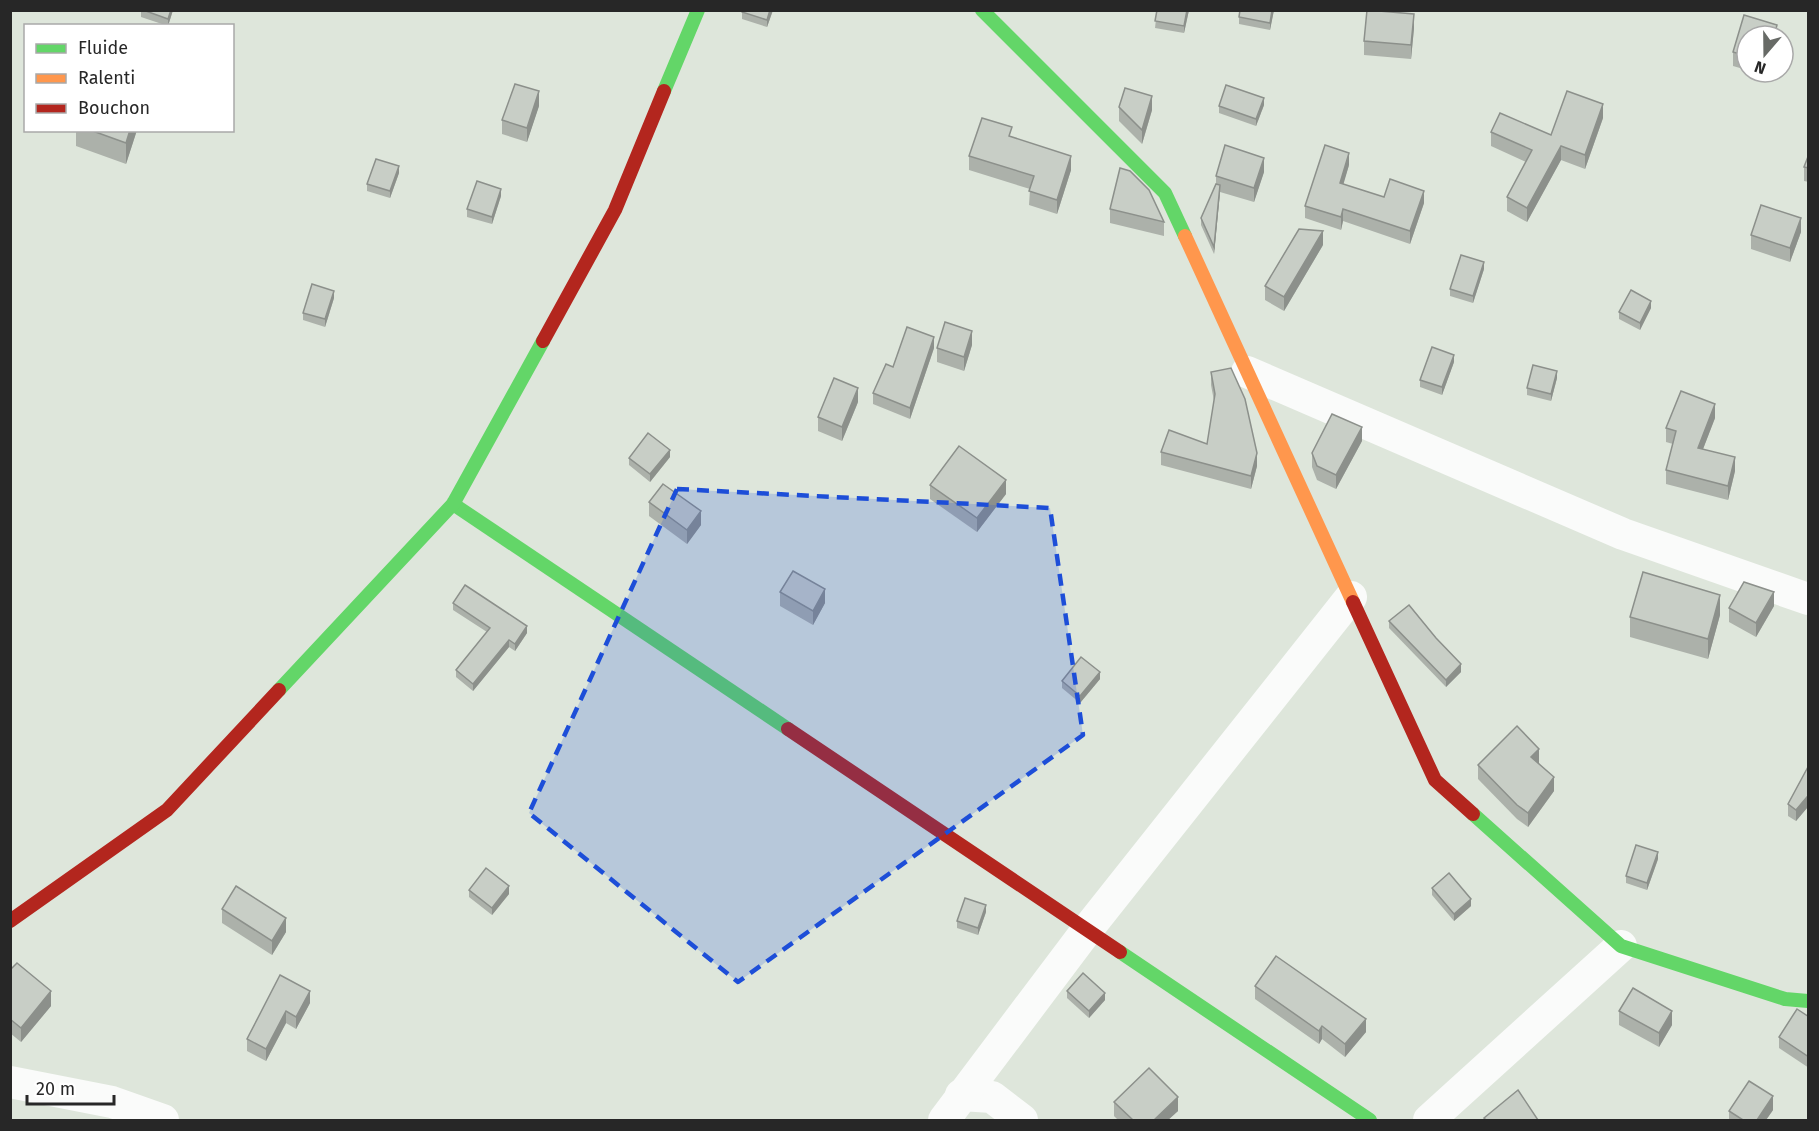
<svg xmlns="http://www.w3.org/2000/svg" width="1819" height="1131" font-family="'Fira Sans',sans-serif">
  <rect width="100%" height="100%" fill="#dee6db"/>
  <g fill="none" stroke-linecap="round" stroke-linejoin="round">
    <g stroke="#fafbfa" stroke-width="32">
      <polyline points="1247,372 1623,534 1808,599"/>
      <polyline points="10,1082 112,1102 163,1120"/>
      <polyline points="961,1095 992,1097 1022,1120"/>
      <polyline points="944,1120 1087,930 1351,597"/>
      <polyline points="1429,1120 1621,946"/>
    </g>
    <g stroke="#63d668" stroke-width="14">
      <polyline points="982,10 1165,193 1185,236"/>
      <polyline points="664,91 698,10"/>
      <polyline points="453,504 788,729"/>
      <polyline points="279,690 453,504 543,341"/>
      <polyline points="1473,814 1621,946 1785,999 1808,1001"/>
      <polyline points="1120,952 1370,1120"/>
    </g>
    <polyline stroke="#ff974d" stroke-width="14" points="1185,236 1353,602"/>
    <g stroke="#b3261e" stroke-width="14">
      <polyline points="543,341 615,210 664,91"/>
      <polyline points="1353,602 1435,780 1473,814"/>
      <polyline points="788,729 1120,952"/>
      <polyline points="10,921 167,810 279,690"/>
    </g>
  </g>
  <g fill="#acb1aa">
    <polygon points="141,10 173,10 168,26 141,17"/>
    <polygon points="742,10 773,10 767,27 742,19"/>
    <polygon points="1157,10 1189,10 1184,33 1155,28"/>
    <polygon points="1274,10 1270,30 1239,24 1239,17"/>
    <polygon points="1744,15 1777,25 1777,36 1747,36 1747,70 1733,66 1733,52"/>
    <polygon points="1414,28 1411,59 1364,55 1364,41"/>
    <polygon points="1754,72 1768,72 1767,75"/>
    <polygon points="1264,105 1256,126 1219,113 1219,106"/>
    <polygon points="539,106 527,142 502,134 502,120"/>
    <polygon points="1119,107 1152,110 1142,144 1119,121"/>
    <polygon points="1603,118 1585,169 1561,160 1527,222 1507,211 1507,197 1526,162 1491,146 1491,132 1551,135"/>
    <polygon points="76,130 137,130 126,164 76,146"/>
    <polygon points="1012,137 1071,170 1057,214 1029,205 1030,189 969,170 969,156"/>
    <polygon points="1809,154 1809,182 1804,181 1804,167"/>
    <polygon points="1349,165 1343,184 1384,197 1424,203 1410,244 1343,221 1341,230 1305,218 1305,206"/>
    <polygon points="1264,172 1254,202 1220,192 1214,254 1201,225 1201,218 1216,185 1216,176"/>
    <polygon points="399,173 390,198 367,191 367,184"/>
    <polygon points="501,196 492,224 467,217 467,209"/>
    <polygon points="1110,209 1164,222 1164,236 1110,223"/>
    <polygon points="1801,232 1790,262 1751,249 1751,235"/>
    <polygon points="1323,245 1284,311 1265,300 1265,286"/>
    <polygon points="1484,269 1473,303 1450,296 1450,289"/>
    <polygon points="334,298 325,327 303,320 303,313"/>
    <polygon points="1651,308 1640,330 1619,319 1619,312"/>
    <polygon points="972,345 964,371 937,362 937,348"/>
    <polygon points="934,348 910,419 873,404 873,393 893,367"/>
    <polygon points="1454,362 1442,395 1420,387 1420,380"/>
    <polygon points="1211,372 1257,466 1251,489 1161,465 1161,452 1207,444 1214,401 1211,385"/>
    <polygon points="1557,378 1551,401 1527,395 1527,388"/>
    <polygon points="858,402 842,441 818,431 818,417"/>
    <polygon points="1715,418 1703,449 1735,471 1728,500 1666,484 1666,470 1673,444 1666,442 1666,428"/>
    <polygon points="1362,441 1336,489 1317,480 1312,467 1312,453"/>
    <polygon points="670,457 650,482 629,465 629,458"/>
    <polygon points="930,485 1006,494 977,532 930,499"/>
    <polygon points="649,502 701,525 687,544 649,516"/>
    <polygon points="780,592 825,603 813,625 780,606"/>
    <polygon points="453,603 527,633 515,651 509,647 473,691 456,677 456,670 487,632 453,610"/>
    <polygon points="1774,606 1756,637 1729,622 1729,608"/>
    <polygon points="1720,615 1708,659 1630,637 1630,617"/>
    <polygon points="1389,621 1436,638 1461,672 1446,687 1389,628"/>
    <polygon points="1100,679 1080,703 1062,688 1062,681"/>
    <polygon points="1539,763 1554,791 1528,827 1517,819 1478,779 1478,765"/>
    <polygon points="1809,765 1809,809 1807,808 1796,821 1788,816 1788,804"/>
    <polygon points="1658,859 1647,890 1626,883 1626,876"/>
    <polygon points="1432,888 1471,906 1454,921 1432,895"/>
    <polygon points="469,890 509,894 492,915 469,897"/>
    <polygon points="222,909 286,932 272,955 222,923"/>
    <polygon points="986,912 978,935 957,928 957,921"/>
    <polygon points="10,970 51,1006 21,1042 10,1033"/>
    <polygon points="280,975 310,1003 296,1029 286,1023 266,1061 247,1051 247,1039"/>
    <polygon points="1255,986 1366,1032 1345,1057 1322,1039 1319,1044 1255,999"/>
    <polygon points="1067,991 1105,1000 1089,1018 1067,998"/>
    <polygon points="1619,1011 1672,1025 1659,1047 1619,1025"/>
    <polygon points="1809,1017 1809,1068 1779,1048 1779,1037"/>
    <polygon points="1114,1102 1178,1111 1168,1120 1118,1120 1114,1116"/>
    <polygon points="1773,1110 1766,1120 1729,1120 1729,1111"/>
  </g>
  <g fill="#8c908b">
    <polygon points="171,10 173,10 168,26 168,19"/>
    <polygon points="770,10 773,10 767,27 767,20"/>
    <polygon points="1187,10 1189,10 1184,33 1184,26"/>
    <polygon points="1272,10 1274,10 1270,30 1270,23"/>
    <polygon points="1414,14 1414,28 1411,59 1411,45"/>
    <polygon points="1777,25 1777,36 1774,36"/>
    <polygon points="539,91 539,106 527,142 527,128"/>
    <polygon points="1152,96 1152,110 1142,144 1142,130"/>
    <polygon points="1264,98 1264,105 1256,126 1256,119"/>
    <polygon points="1603,104 1603,118 1585,169 1585,155"/>
    <polygon points="130,130 137,130 126,164 126,143"/>
    <polygon points="1561,146 1561,160 1527,222 1527,208"/>
    <polygon points="1349,153 1349,165 1340,196 1340,183"/>
    <polygon points="1071,156 1071,170 1057,214 1057,200"/>
    <polygon points="1264,158 1264,172 1254,202 1254,188"/>
    <polygon points="399,166 399,173 390,198 390,191"/>
    <polygon points="1220,185 1220,192 1214,254 1214,247"/>
    <polygon points="501,189 501,196 492,224 492,217"/>
    <polygon points="1424,191 1424,203 1410,244 1410,231"/>
    <polygon points="1343,209 1343,221 1341,230 1341,217"/>
    <polygon points="1801,218 1801,232 1790,262 1790,248"/>
    <polygon points="1323,231 1323,245 1284,311 1284,297"/>
    <polygon points="1484,262 1484,269 1473,303 1473,296"/>
    <polygon points="334,291 334,298 325,327 325,319"/>
    <polygon points="1651,301 1651,308 1640,330 1640,323"/>
    <polygon points="972,331 972,345 964,371 964,357"/>
    <polygon points="934,337 934,348 910,419 910,408"/>
    <polygon points="1454,355 1454,362 1442,395 1442,387"/>
    <polygon points="1557,371 1557,378 1551,401 1551,394"/>
    <polygon points="858,388 858,402 842,441 842,427"/>
    <polygon points="1715,404 1715,418 1698,462 1698,448"/>
    <polygon points="1362,427 1362,441 1336,489 1336,475"/>
    <polygon points="670,450 670,457 650,482 650,474"/>
    <polygon points="1257,453 1257,466 1251,489 1251,476"/>
    <polygon points="1735,457 1735,471 1728,500 1728,486"/>
    <polygon points="1006,480 1006,494 977,532 977,518"/>
    <polygon points="701,511 701,525 687,544 687,530"/>
    <polygon points="825,589 825,603 813,625 813,611"/>
    <polygon points="1774,592 1774,606 1756,637 1756,623"/>
    <polygon points="1720,595 1720,615 1708,659 1708,639"/>
    <polygon points="527,626 527,633 515,651 515,644"/>
    <polygon points="509,640 509,647 473,691 473,684"/>
    <polygon points="1461,664 1461,672 1446,687 1446,680"/>
    <polygon points="1100,672 1100,679 1080,703 1080,696"/>
    <polygon points="1539,749 1539,763 1531,771 1531,757"/>
    <polygon points="1554,777 1554,791 1528,827 1528,813"/>
    <polygon points="1807,797 1807,808 1796,821 1796,810"/>
    <polygon points="1658,852 1658,859 1647,890 1647,883"/>
    <polygon points="509,886 509,894 492,915 492,908"/>
    <polygon points="1471,899 1471,906 1454,921 1454,914"/>
    <polygon points="986,905 986,912 978,935 978,928"/>
    <polygon points="286,918 286,932 272,955 272,941"/>
    <polygon points="51,991 51,1006 21,1042 21,1028"/>
    <polygon points="310,991 310,1003 296,1029 296,1017"/>
    <polygon points="1105,993 1105,1000 1089,1018 1089,1011"/>
    <polygon points="286,1011 286,1023 266,1061 266,1049"/>
    <polygon points="1672,1011 1672,1025 1659,1047 1659,1033"/>
    <polygon points="1366,1019 1366,1032 1345,1057 1345,1044"/>
    <polygon points="1322,1026 1322,1039 1319,1044 1319,1031"/>
    <polygon points="1773,1096 1773,1110 1766,1120 1757,1120"/>
    <polygon points="1178,1097 1178,1111 1168,1120 1154,1120"/>
  </g>
  <g fill="#c8cec6" stroke="#8c908b" stroke-width="1.5">
    <polygon points="143,10 171,10 168,19"/>
    <polygon points="742,10 770,10 767,20 742,12"/>
    <polygon points="1157,10 1187,10 1184,26 1155,21"/>
    <polygon points="1240,10 1272,10 1270,23 1239,17"/>
    <polygon points="1367,10 1414,14 1411,45 1364,41"/>
    <polygon points="1744,15 1777,25 1774,36 1747,36 1747,56 1733,52"/>
    <polygon points="515,84 539,91 527,128 502,120"/>
    <polygon points="1226,85 1264,98 1256,119 1219,106"/>
    <polygon points="1125,88 1152,96 1142,130 1119,107"/>
    <polygon points="1567,91 1603,104 1585,155 1561,146 1527,208 1507,197 1532,150 1491,132 1500,113 1551,135"/>
    <polygon points="982,118 1012,127 1009,136 1071,156 1057,200 1029,191 1034,176 969,156"/>
    <polygon points="90,130 130,130 126,143"/>
    <polygon points="1225,145 1264,158 1254,188 1216,176"/>
    <polygon points="1325,145 1349,153 1340,183 1384,197 1390,179 1424,191 1410,231 1343,209 1341,217 1305,206"/>
    <polygon points="1809,154 1809,168 1804,167"/>
    <polygon points="376,159 399,166 390,191 367,184"/>
    <polygon points="1120,168 1130,171 1149,190 1164,222 1110,209"/>
    <polygon points="477,181 501,189 492,217 467,209"/>
    <polygon points="1216,184 1220,185 1214,247 1201,218"/>
    <polygon points="1761,205 1801,218 1790,248 1751,235"/>
    <polygon points="1299,229 1323,231 1284,297 1265,286"/>
    <polygon points="1461,255 1484,262 1473,296 1450,289"/>
    <polygon points="312,284 334,291 325,319 303,313"/>
    <polygon points="1631,290 1651,301 1640,323 1619,312"/>
    <polygon points="945,322 972,331 964,357 937,348"/>
    <polygon points="907,327 934,337 910,408 873,393 886,364 893,367"/>
    <polygon points="1432,347 1454,355 1442,387 1420,380"/>
    <polygon points="1533,365 1557,371 1551,394 1527,388"/>
    <polygon points="1231,368 1245,399 1257,453 1251,476 1161,452 1169,430 1207,444 1215,394 1211,372"/>
    <polygon points="834,378 858,388 842,427 818,417"/>
    <polygon points="1681,391 1715,404 1698,448 1735,457 1728,486 1666,470 1676,431 1666,428"/>
    <polygon points="1332,414 1362,427 1336,475 1317,466 1312,453"/>
    <polygon points="648,433 670,450 650,474 629,458"/>
    <polygon points="959,446 1006,480 977,518 930,485"/>
    <polygon points="663,484 701,511 687,530 649,502"/>
    <polygon points="793,571 825,589 813,611 780,592"/>
    <polygon points="1643,572 1720,595 1708,639 1630,617"/>
    <polygon points="1744,582 1774,592 1756,623 1729,608"/>
    <polygon points="465,585 527,626 515,644 509,640 473,684 456,670 490,628 453,603"/>
    <polygon points="1409,605 1436,638 1461,664 1446,680 1389,621"/>
    <polygon points="1081,657 1100,672 1080,696 1062,681"/>
    <polygon points="1517,726 1539,749 1531,757 1554,777 1528,813 1517,805 1478,765"/>
    <polygon points="1809,765 1809,798 1807,797 1796,810 1788,804"/>
    <polygon points="1636,845 1658,852 1647,883 1626,876"/>
    <polygon points="486,868 509,886 492,908 469,890"/>
    <polygon points="1449,873 1471,899 1454,914 1432,888"/>
    <polygon points="236,886 286,918 272,941 222,909"/>
    <polygon points="965,898 986,905 978,928 957,921"/>
    <polygon points="1276,956 1366,1019 1345,1044 1322,1026 1319,1031 1255,986"/>
    <polygon points="17,963 51,991 21,1028 10,1019 10,970"/>
    <polygon points="1083,973 1105,993 1089,1011 1067,991"/>
    <polygon points="280,975 310,991 296,1017 286,1011 266,1049 247,1039"/>
    <polygon points="1633,988 1672,1011 1659,1033 1619,1011"/>
    <polygon points="1797,1009 1809,1017 1809,1057 1779,1037"/>
    <polygon points="1149,1068 1178,1097 1154,1120 1133,1120 1114,1102"/>
    <polygon points="1749,1081 1773,1096 1757,1120 1743,1120 1729,1111"/>
    <polygon points="1518,1090 1538,1120 1486,1120 1484,1118"/>
  </g>
  <path fill="#1d4ed8" fill-opacity="0.2" stroke="#1d4ed8" stroke-width="4.5" stroke-dasharray="12 8" stroke-linejoin="round" d="M677,489L1050,508L1083,735L738,982L529,813Z"/>
  <rect width="1819" height="1131" fill="none" stroke="#272727" stroke-width="24"/>
  <rect x="24" y="24" width="210" height="108" fill="#ffffff" stroke="#a9a9a9" stroke-width="1.5"/>
  <rect x="36" y="44" width="30" height="9" fill="#63d668" stroke="#a9a9a9" stroke-width="1.5"/>
  <text x="78" y="54" font-size="18" fill="#272727">Fluide</text>
  <rect x="36" y="74" width="30" height="9" fill="#ff974d" stroke="#a9a9a9" stroke-width="1.5"/>
  <text x="78" y="84" font-size="18" fill="#272727">Ralenti</text>
  <rect x="36" y="104" width="30" height="9" fill="#b3261e" stroke="#a9a9a9" stroke-width="1.5"/>
  <text x="78" y="114" font-size="18" fill="#272727">Bouchon</text>
  <g transform="translate(1765 54) rotate(200)"><circle r="28" fill="#ffffff" stroke="#a9a9a9" stroke-width="1.5"/>
  <path d="M0-4.5L10 22L0 15L-10 22Z" fill="#676a66"/>
  <text y="-9" font-size="16" font-weight="bold" text-anchor="middle" fill="#272727">N</text>
  </g>
  <path d="M27 1095v9h87v-9" fill="none" stroke="#272727" stroke-width="3"/>
  <text x="36" y="1095" font-size="18" fill="#272727" stroke="#ffffff" stroke-width="4.5" paint-order="stroke">20 m</text>
</svg>
